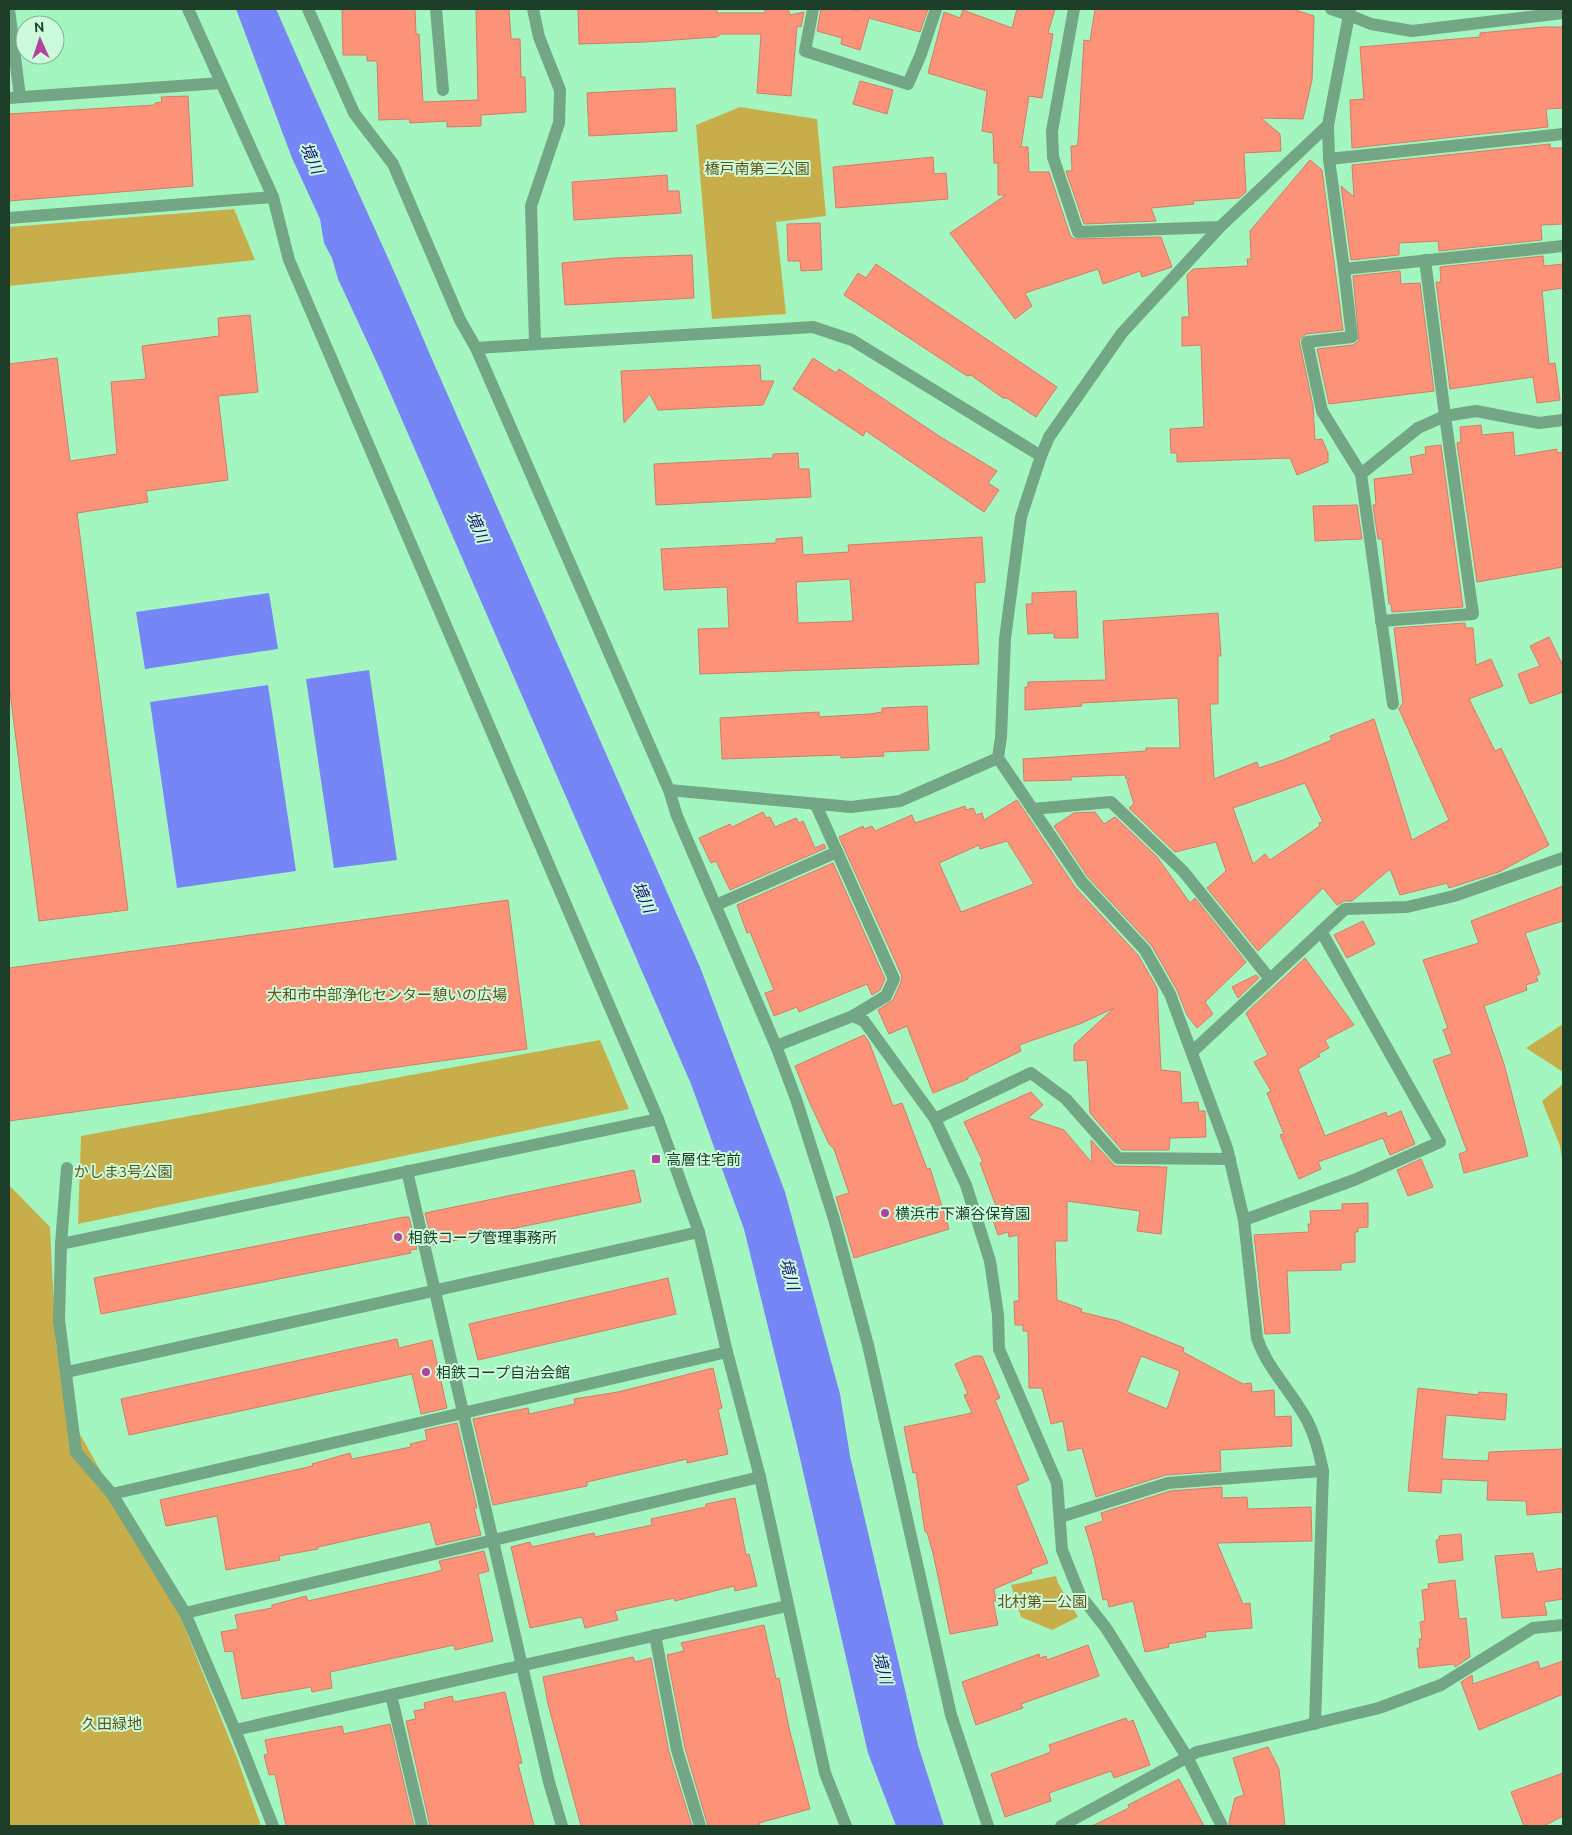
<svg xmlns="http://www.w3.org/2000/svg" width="1572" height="1835" font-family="Ubuntu,'Noto Sans JP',sans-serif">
  <rect width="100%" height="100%" fill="#a4f6c1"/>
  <g fill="#c7ae4b">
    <polygon points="740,107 817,119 826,216 776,222 786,314 712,319 696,125"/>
    <polygon points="234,209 255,260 9,286 9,227"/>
    <polygon points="1563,1024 1563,1072 1526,1048"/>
    <polygon points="600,1040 629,1109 78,1224 81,1136"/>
    <polygon points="1563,1084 1563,1165 1560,1146 1542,1101"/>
    <polygon points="9,1185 50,1227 56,1346 77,1429 173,1599 238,1760 261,1826 9,1826"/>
    <polygon points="1056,1576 1058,1583 1078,1617 1052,1630 1021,1617 1011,1585"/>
  </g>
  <g fill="#7686f7">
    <path d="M236,9H276C326,125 382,240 431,357L700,967L785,1192L840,1394L850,1456L918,1745L944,1826H896L868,1753L796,1441L744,1229L691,1084L379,367L338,279L332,258L324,243L320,219L292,158Z"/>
    <polygon points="269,593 278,649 145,669 136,612"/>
    <polygon points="369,670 397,860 334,868 306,679"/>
    <polygon points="268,685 296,871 177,888 150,702"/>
  </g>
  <g fill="#fc9378" stroke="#d07d68" fill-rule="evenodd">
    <polygon points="342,9 415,9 416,34 419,34 423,102 478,100 476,9 509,9 511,39 520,39 521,77 525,77 526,112 481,115 481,126 447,127 447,121 410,123 409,119 379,120 377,61 367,61 367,55 343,55"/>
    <polygon points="578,9 717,9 717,13 765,13 765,9 788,9 790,15 804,12 801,27 797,26 791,96 757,93 761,34 721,34 717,37 645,42 579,44"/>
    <polygon points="821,9 850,9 858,11 859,9 928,9 920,32 869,18 860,50 841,44 842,38 817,31"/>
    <polygon points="1017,9 1055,9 1048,33 1053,34 1042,98 1029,96 1021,147 1028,147 1029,172 1049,172 1070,235 1074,239 1161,237 1172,267 1142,277 1140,271 1103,284 1098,269 1025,293 1032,306 1015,319 950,233 1006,195 998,195 998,163 994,163 993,133 982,131 987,91 928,73 944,12 960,18 963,10 1012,28"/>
    <polygon points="1095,9 1292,9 1314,16 1312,80 1303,119 1261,118 1280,134 1281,151 1244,153 1246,192 1239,198 1193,201 1194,204 1151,208 1156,221 1084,224 1066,171 1072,171 1071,146 1077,146 1078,141 1084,40 1090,41"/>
    <polygon points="1543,27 1563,27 1563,108 1546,109 1548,127 1352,148 1350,100 1364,99 1360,47 1480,37 1480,33"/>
    <polygon points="860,81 893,90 887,114 853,104"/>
    <polygon points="675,88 677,131 589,136 587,93"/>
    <polygon points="188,96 193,186 9,201 9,114 155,105 155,103 162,102 161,97"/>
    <polygon points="1550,144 1550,148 1563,148 1563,224 1541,225 1542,240 1439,251 1438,241 1399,243 1399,255 1351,260 1341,186 1354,197 1352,165"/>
    <polygon points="933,157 934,174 946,173 948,199 836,208 833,167"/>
    <polygon points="1310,160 1322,170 1343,330 1306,334 1299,340 1313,406 1315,440 1322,439 1328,453 1328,462 1297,475 1290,458 1177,462 1177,453 1171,453 1170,429 1204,427 1201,345 1182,346 1182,317 1189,317 1187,275 1193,269 1248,266 1247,259 1251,259 1250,231"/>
    <polygon points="667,175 668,191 679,191 681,213 574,220 572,182"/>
    <polygon points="820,223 822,270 801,271 800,261 788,261 787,224"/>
    <polygon points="692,255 694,298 565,305 562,263 615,258"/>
    <polygon points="1543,256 1544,266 1563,264 1563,288 1542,291 1549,364 1555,363 1560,400 1537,403 1533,377 1450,389 1436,282 1441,282 1440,267"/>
    <polygon points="876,264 1057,387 1036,417 1007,398 1003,398 971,375 967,376 844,295 858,273 866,278"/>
    <polygon points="1400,271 1401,284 1420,283 1434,391 1329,404 1317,349 1353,345 1359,341 1353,276"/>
    <polygon points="250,315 258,392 218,396 228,480 146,491 148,502 77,513 128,910 39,921 9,684 9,364 57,358 70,461 117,454 111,382 146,379 142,346 219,336 218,318"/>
    <polygon points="813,358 836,373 839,369 939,436 997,471 988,483 999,490 984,512 866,431 863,436 793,389"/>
    <polygon points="760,365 761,381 774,381 763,405 658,410 650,394 624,423 621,371"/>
    <polygon points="1481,425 1482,435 1513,432 1515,456 1557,449 1557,453 1563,452 1563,567 1477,582 1457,443 1461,442 1460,427"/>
    <polygon points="1441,445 1463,607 1392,612 1391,604 1389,604 1382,539 1378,539 1373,505 1376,505 1374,479 1413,474 1410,457 1426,454 1425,447"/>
    <polygon points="798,453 799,469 809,469 811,497 656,505 654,464 773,458 773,454"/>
    <polygon points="1357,505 1362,539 1315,541 1313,506"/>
    <path d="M802,537L803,555L849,552L848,545L982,537L985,582L975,583L979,664L700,674L698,629L729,628L727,587L664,590L661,549L776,543V539ZM850,579L853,621L798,623L796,582Z"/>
    <polygon points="1076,591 1078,638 1054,638 1054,633 1028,634 1026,604 1032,604 1032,593"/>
    <path d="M1218,613L1221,656H1218V704H1210L1214,779L1257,762L1259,768L1283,760L1332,740L1330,736L1374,719L1412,840L1449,820L1399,709L1403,703L1394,628L1465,623V628H1473L1476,665L1491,659L1503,686L1469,699L1495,751L1501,748L1549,845L1499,872L1449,888L1447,883L1400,895L1390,869L1352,901H1344L1337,905L1323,888L1258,951L1207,888L1226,871L1216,842L1175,852L1129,808L1134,804L1127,781L1130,779H1126L1125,775L1070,777L1072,780L1024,781L1023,759L1146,751V748H1180L1178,698L1081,703L1082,706L1025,710V687H1028V682L1106,680L1103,621ZM1305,783L1323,822L1319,823L1320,826L1270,860L1265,854L1253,864L1233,808Z"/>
    <polygon points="1549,637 1563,666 1563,692 1530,704 1518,674 1540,666 1530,646"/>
    <polygon points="927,706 929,750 883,752 884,756 841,758 841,755 722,759 720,718 819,712 819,717 870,714 882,712 882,708"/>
    <path d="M1017,800L1075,887L1138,955L1157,988L1161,1070L1180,1072L1182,1103L1198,1102L1199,1111H1205L1206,1137L1170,1138L1169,1150H1122L1090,1113L1087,1060L1074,1061V1045L1114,1008L1082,1023L1019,1045L1021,1051L968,1077V1079L933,1093L907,1026L889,1034L878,1010L893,1000L901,982L902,976L839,837L863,826L864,829L872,826L875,831L912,815L915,823L965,806L966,810L973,808L976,815L982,813L984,820ZM1007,841L1034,884L961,912L939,863L979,845L980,849Z"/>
    <polygon points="763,812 766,818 770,817 775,827 796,818 799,823 803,821 815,848 824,844 826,848 730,890 716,861 711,863 699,838 730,824 732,827"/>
    <polygon points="1095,812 1104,824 1115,817 1157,857 1190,903 1195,898 1246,962 1205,1002 1213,1014 1197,1028 1187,1015 1177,990 1152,946 1088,877 1054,826 1074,813"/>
    <polygon points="833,863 885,979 880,990 872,995 867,984 799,1012 797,1007 774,1016 765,993 774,990 750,932 747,933 737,905"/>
    <polygon points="1563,886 1563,921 1525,933 1540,974 1536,976 1538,981 1526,985 1527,990 1484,1006 1504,1064 1528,1156 1464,1173 1459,1154 1467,1151 1433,1060 1452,1054 1443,1030 1448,1028 1423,960 1479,943 1471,921"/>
    <polygon points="508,900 527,1049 9,1121 9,968"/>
    <polygon points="1363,921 1375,944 1347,958 1334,935"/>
    <polygon points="1305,958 1354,1025 1325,1040 1329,1048 1318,1054 1320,1056 1298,1069 1325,1136 1386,1112 1387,1117 1401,1111 1415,1144 1390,1155 1383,1138 1318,1162 1321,1169 1299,1179 1280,1135 1284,1134 1267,1093 1271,1091 1254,1062 1268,1055 1246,1013"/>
    <polygon points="1256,975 1259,978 1238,998 1232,987"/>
    <polygon points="864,1035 869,1042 893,1106 902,1103 927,1169 930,1168 949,1229 854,1258 836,1197 849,1193 834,1149 829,1144 809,1101 795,1066"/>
    <path d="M1031,1092L1043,1105L1028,1118L1064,1130L1092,1163L1091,1140L1115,1166L1167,1167L1161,1234L1137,1231L1140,1211L1067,1201V1241H1055L1057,1300L1082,1309L1081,1312L1118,1321L1184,1348L1183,1352L1243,1384L1251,1383L1252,1392L1274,1390L1275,1417L1291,1416L1292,1446L1220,1450L1221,1471L1166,1475L1096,1497L1082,1448L1068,1451L1063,1421L1051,1424L1042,1388H1029L1028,1331H1023V1325H1015L1014,1301H1019L1018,1235L1009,1237L1008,1232L998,1235L989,1208L996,1206L980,1163L983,1162L964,1122ZM1141,1356L1180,1371L1167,1409L1127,1392Z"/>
    <polygon points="1421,1159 1433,1187 1408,1196 1397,1170"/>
    <polygon points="634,1170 641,1202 433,1245 425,1213"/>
    <polygon points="1368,1203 1368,1227 1358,1228 1358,1232 1355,1232 1355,1262 1341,1263 1341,1270 1287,1271 1290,1333 1265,1334 1254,1235 1309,1232 1308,1224 1311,1224 1310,1211 1342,1210 1342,1204"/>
    <polygon points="404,1217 409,1217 417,1249 410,1250 411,1253 101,1314 94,1278"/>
    <polygon points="668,1278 676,1314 478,1360 469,1324"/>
    <polygon points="397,1339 399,1348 432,1340 447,1408 421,1414 412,1374 129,1435 121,1399"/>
    <polygon points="974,1356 982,1356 1000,1398 995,1400 1029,1480 1016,1486 1048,1563 1031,1569 1032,1573 994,1589 996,1601 993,1601 998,1625 950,1634 933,1553 927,1532 925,1532 916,1472 913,1473 904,1427 972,1413 964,1395 968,1394 955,1364"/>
    <polygon points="713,1368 722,1408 718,1409 728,1454 687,1463 687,1459 587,1482 587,1486 493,1505 473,1419 528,1408 529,1414 575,1404 574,1399 618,1392"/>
    <polygon points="1418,1388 1478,1395 1479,1392 1507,1394 1505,1420 1446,1415 1442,1459 1488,1461 1489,1452 1563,1449 1563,1512 1527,1515 1526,1501 1487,1500 1488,1481 1442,1479 1441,1493 1408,1491"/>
    <polygon points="457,1423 477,1508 474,1508 481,1535 436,1545 430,1522 318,1547 318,1549 279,1556 280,1560 226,1570 217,1516 166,1526 160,1500 313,1466 312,1464 350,1453 352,1459 411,1447 410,1444 427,1440 425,1430"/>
    <polygon points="1222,1487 1222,1498 1247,1497 1248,1509 1311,1507 1312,1541 1217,1543 1243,1604 1250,1603 1252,1628 1205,1632 1206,1637 1168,1644 1169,1647 1145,1652 1133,1601 1109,1607 1107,1599 1103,1600 1094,1557 1085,1527 1103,1521 1101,1513 1170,1491"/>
    <polygon points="735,1498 746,1555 749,1554 757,1586 735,1591 734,1586 675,1601 674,1598 615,1611 618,1620 585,1628 582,1617 530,1628 511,1547 530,1542 532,1547 594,1533 595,1537 652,1525 651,1519 706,1507 706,1504"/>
    <polygon points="1461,1534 1463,1560 1439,1563 1436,1540 1439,1540 1439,1536"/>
    <polygon points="484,1551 489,1571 478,1574 493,1641 455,1650 454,1645 330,1672 332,1688 312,1692 311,1687 242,1699 233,1651 225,1652 221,1632 238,1629 235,1615 272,1608 272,1605 306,1596 308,1601 432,1573 442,1570 439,1561"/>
    <polygon points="1533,1553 1537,1572 1563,1568 1563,1599 1544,1602 1547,1615 1502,1618 1495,1556"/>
    <polygon points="1455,1580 1459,1619 1466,1618 1470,1657 1455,1667 1454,1664 1419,1668 1417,1648 1420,1648 1419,1639 1422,1639 1420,1622 1425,1621 1422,1590 1429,1589 1428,1584"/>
    <polygon points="764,1625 776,1679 779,1678 789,1728 810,1809 759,1823 760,1826 708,1826 685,1748 667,1655 684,1651 681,1643"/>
    <polygon points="1088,1645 1099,1676 1021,1704 1023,1708 976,1725 962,1682 1039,1654 1040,1658 1046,1656 1047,1660"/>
    <polygon points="633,1657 635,1662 651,1658 669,1752 692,1826 581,1826 548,1704 543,1677"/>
    <polygon points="1538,1661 1540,1669 1563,1661 1563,1694 1479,1730 1461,1682 1472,1675 1473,1684"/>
    <polygon points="505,1692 522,1763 518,1764 534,1826 430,1826 406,1721 416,1719 414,1711 425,1709 424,1703 452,1696 454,1702"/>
    <polygon points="1126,1718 1128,1722 1133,1720 1150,1765 1114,1778 1111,1771 1049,1793 1051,1801 1005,1817 991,1774 1046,1754 1051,1751 1049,1745"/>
    <polygon points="390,1724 414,1826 286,1826 275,1774 269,1775 264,1755 268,1754 265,1740 342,1726 344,1734"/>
    <polygon points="1268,1747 1279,1769 1285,1826 1230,1826 1229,1822 1235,1798 1244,1795 1233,1758"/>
    <polygon points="1563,1773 1563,1816 1544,1826 1524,1826 1511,1792"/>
    <polygon points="1179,1779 1204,1826 1092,1826 1129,1808 1128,1805"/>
  </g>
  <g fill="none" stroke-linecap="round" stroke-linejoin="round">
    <g stroke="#72a684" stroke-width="12">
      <polyline points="9,9 20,97"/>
      <polyline points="188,9 273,197 289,260 658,1119 699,1232 727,1352 760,1477 825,1773 846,1826"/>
      <polyline points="308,9 354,113 393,164 460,320 476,348 669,790 677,816 776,1046 796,1099 834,1219 868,1345 951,1715 988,1826"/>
      <polyline points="436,9 443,90"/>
      <polyline points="533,9 539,37 560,90 559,123 531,206 535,343"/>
      <polyline points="813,9 805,51 908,84 921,54 936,9"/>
      <polyline points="1074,9 1052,131 1053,157 1078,232 1220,227 1328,125 1349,15 1371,24 1412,31 1563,13"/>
      <polyline points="1331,9 1349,15 1350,9"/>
      <polyline points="9,98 221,83"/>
      <polyline points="1328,125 1329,159 1563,134"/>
      <polyline points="1329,159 1344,269 1563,246"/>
      <polyline points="9,218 273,197"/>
      <polyline points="1425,260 1445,416 1476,411 1539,423 1563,420"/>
      <polyline points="1344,269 1352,337 1307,342 1322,411 1361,474 1393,704"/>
      <polyline points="476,348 813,327 852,340 1041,456"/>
      <polyline points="1361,474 1418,428 1445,416 1473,614 1381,621"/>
      <path d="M998,758L1082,882L1145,950L1170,994L1227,1148L1244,1220L1257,1338C1266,1365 1284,1383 1299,1407C1313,1427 1318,1447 1323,1471L1315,1724"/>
      <polyline points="669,790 851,807 900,801 998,758 1001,737 1005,639 1021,517 1041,456 1049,437 1122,333 1220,227"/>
      <polyline points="816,805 894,979 886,996 853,1016"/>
      <polyline points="1032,809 1111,802 1183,871 1270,979"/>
      <polyline points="716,905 837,852"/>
      <polyline points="776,1046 853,1016 864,1021 935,1119 966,1185 990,1261 998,1315 999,1349 1057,1483 1062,1550 1080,1595 1106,1628 1187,1757 1222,1826"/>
      <polyline points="1192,1052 1345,909 1407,907 1454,896 1563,858"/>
      <polyline points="935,1119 1031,1073 1066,1099 1118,1158 1230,1159"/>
      <polyline points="67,1168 61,1244 59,1320 76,1452 112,1494 185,1613 235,1730 273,1826"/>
      <polyline points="407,1171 549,1782 562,1826"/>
      <polyline points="1244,1220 1354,1180 1440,1142 1321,931"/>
      <polyline points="61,1244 658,1119"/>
      <polyline points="67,1372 699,1232"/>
      <polyline points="112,1494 727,1352"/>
      <polyline points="1060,1517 1168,1483 1323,1471"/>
      <polyline points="185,1613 760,1477"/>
      <polyline points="655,1635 677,1750 700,1826"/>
      <polyline points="391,1695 422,1826"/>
      <polyline points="235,1730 787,1606"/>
      <polyline points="1061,1826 1197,1752 1379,1708 1441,1685 1533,1628 1563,1625"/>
    </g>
  </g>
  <g fill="#b2429f" stroke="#ccfbdb" stroke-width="2">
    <rect x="651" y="1154" width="10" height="10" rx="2.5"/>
    <circle cx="885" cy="1213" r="5"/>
    <circle cx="398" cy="1237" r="5"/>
    <circle cx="426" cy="1372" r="5"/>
  </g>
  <g text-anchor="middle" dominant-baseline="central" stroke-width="4" stroke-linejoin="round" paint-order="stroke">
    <g font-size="15" fill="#625318" stroke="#ccfbdb">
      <text x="757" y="168">橋戸南第三公園</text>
      <text x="387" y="994">大和市中部浄化センター憩いの広場</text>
      <text x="123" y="1171">かしま3号公園</text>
      <text x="1042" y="1601">北村第一公園</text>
      <text x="112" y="1723">久田緑地</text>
    </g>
    <g font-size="15" fill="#1d3f2a" stroke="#ccfbdb" text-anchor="start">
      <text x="666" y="1159">高層住宅前</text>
      <text x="895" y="1213">横浜市下瀬谷保育園</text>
      <text x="408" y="1237">相鉄コープ管理事務所</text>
      <text x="436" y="1372">相鉄コープ自治会館</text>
    </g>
    <g font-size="16" font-style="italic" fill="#1d1377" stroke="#ccfbdb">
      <text transform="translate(312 158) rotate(66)">境川</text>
      <text transform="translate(478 527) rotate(66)">境川</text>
      <text transform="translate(644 897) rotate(66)">境川</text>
      <text transform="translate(790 1274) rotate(75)">境川</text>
      <text transform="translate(883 1668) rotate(76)">境川</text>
    </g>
  </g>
  <rect width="1572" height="1835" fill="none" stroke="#1d3f2a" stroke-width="20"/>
  <g transform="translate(40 40) rotate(357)"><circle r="24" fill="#ccfbdb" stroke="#86b094"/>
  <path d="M0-4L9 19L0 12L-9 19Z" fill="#b2429f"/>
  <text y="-8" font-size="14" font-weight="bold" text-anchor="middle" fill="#1d3f2a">N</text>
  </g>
</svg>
